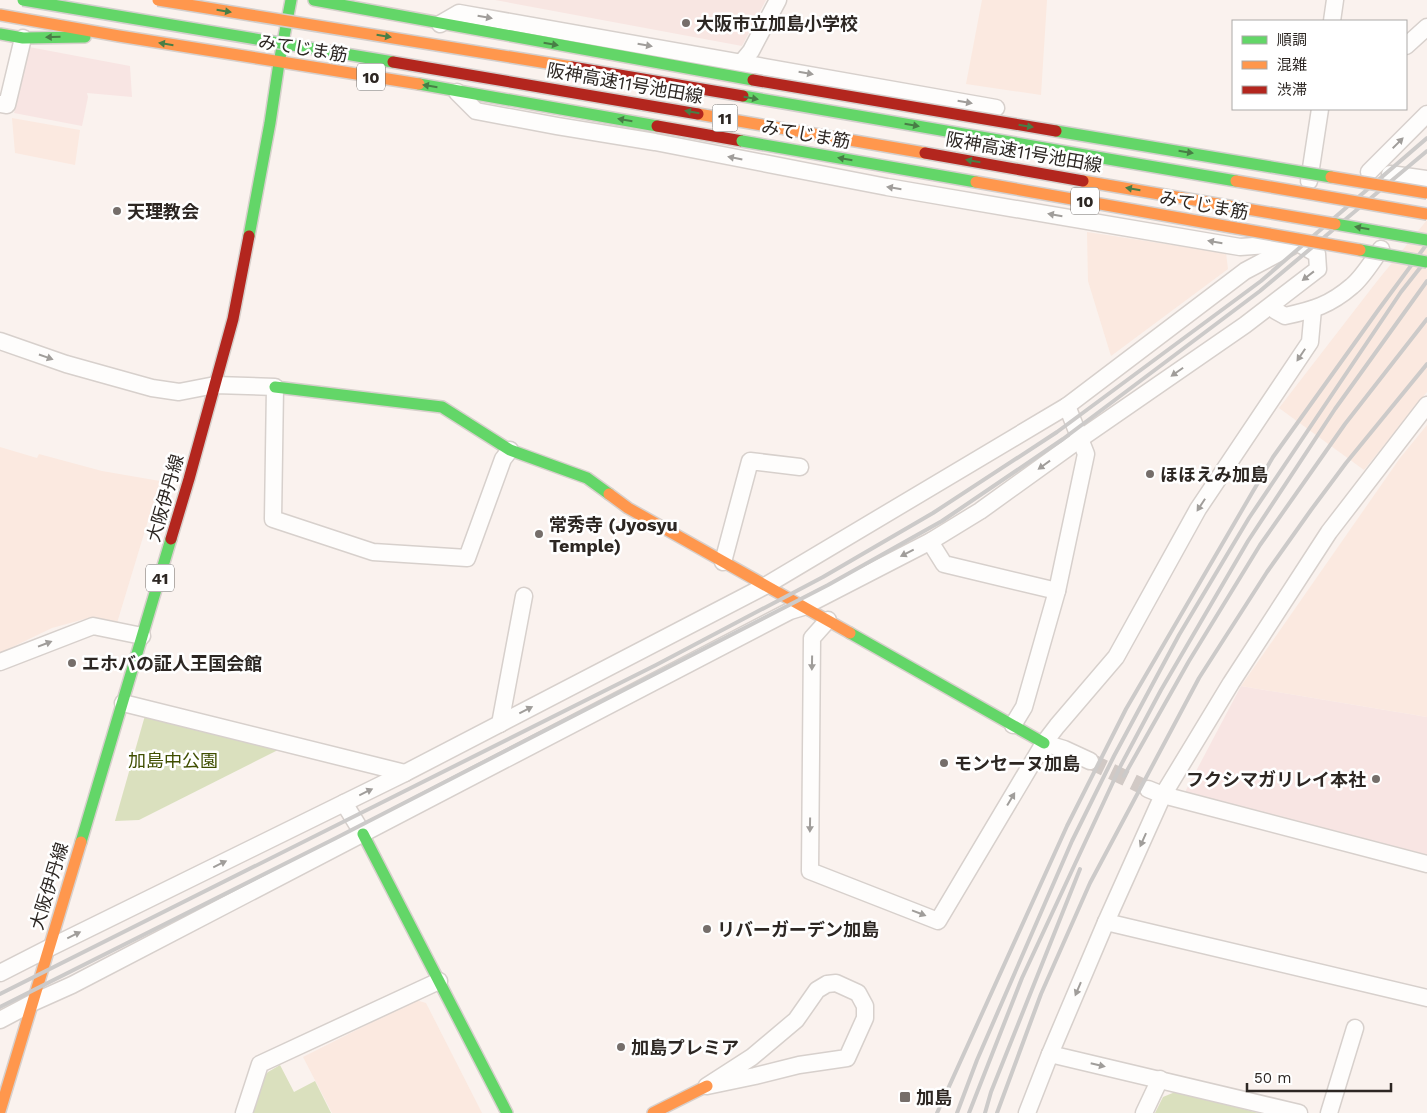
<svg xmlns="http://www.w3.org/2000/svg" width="1427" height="1113" font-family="'Work Sans','Noto Sans JP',sans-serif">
  <rect width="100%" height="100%" fill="#faf2ee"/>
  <g fill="#f8e5e3">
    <polygon points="29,47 130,66 132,97 87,93 88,97 82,126 14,113"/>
    <polygon points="1241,686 1427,717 1427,856 1185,792"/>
  </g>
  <g fill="#fbe9e0">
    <polygon points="982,0 1047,0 1041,95 966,84"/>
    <polygon points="12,118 80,130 75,165 15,153"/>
    <polygon points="1427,220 1427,392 1364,470 1279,408 1378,280"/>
    <polygon points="1087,232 1226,253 1228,269 1111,356 1088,281"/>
    <polygon points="1427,425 1427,717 1241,686 1400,458"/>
    <polygon points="0,447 37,458 39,454 102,471 160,481 117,623 92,617 52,628 0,653"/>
    <polygon points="416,1000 426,1003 482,1113 332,1113 303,1057"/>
  </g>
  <polygon fill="#f8e6e2" points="495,0 766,0 742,46"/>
  <g fill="#dae0be">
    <polygon points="146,712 282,748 139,820 115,821"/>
    <polygon points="280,1065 294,1092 315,1081 331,1113 251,1113 261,1080 268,1072"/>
    <polygon points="1175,1092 1259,1113 1155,1113 1163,1097"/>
  </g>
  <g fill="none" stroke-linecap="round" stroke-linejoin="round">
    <polyline stroke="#d1c9c5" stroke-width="16" stroke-dasharray="16 8" stroke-linecap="butt" points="1090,761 1148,789"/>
    <g stroke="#d7d0cc" stroke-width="19">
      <g id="street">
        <polyline points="1332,21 1335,0"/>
        <polyline points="440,24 459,13 996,108"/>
        <polyline points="1406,46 1427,27"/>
        <polyline points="742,62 751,51 778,0"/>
        <polyline points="0,104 7,105 23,38"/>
        <polyline points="1369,172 1427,114"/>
        <polyline points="1390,174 1427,179"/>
        <polyline points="1309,181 1320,109"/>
        <path d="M1272,305L1276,311L1285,316C1313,310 1330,305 1352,286C1363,277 1373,260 1381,249"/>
        <polyline points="0,341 66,364 152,388 179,392 215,385 275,387 273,519 373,552 467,558 503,459 510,450"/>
        <polyline points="931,541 934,548 944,564 1057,591"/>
        <polyline points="723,562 750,461 800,467"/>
        <polyline points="828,620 812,638 810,871 938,921 1044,743 1057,726 1116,657 1198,509 1310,342 1313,309"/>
        <polyline points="0,662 93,626 142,636"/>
        <polyline points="123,703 405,773"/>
        <polyline points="500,724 524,596"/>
        <polyline points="1013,725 1024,707 1057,591 1086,454 1067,406"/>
        <polyline points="1044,743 1064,749 1090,761"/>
        <polyline points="1148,789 1163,795 1427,864"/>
        <polyline points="344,803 363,834"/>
        <polyline points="1106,922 1427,998"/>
        <polyline points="0,973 49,948 405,773 765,586 1067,406 1245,271 1292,246"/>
        <polygon points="836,983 858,993 865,1006 865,1018 847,1058 799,1065 755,1076 707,1086 752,1057 796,1020 817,990 827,984"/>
        <polyline points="0,1020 34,1002 72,985 790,611 803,607 931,541 980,511 1080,439 1245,325 1318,269 1317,254 1298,243 1240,247 887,187 655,142 557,126 476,111 457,92"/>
        <polyline points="1050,1054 1299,1113"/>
        <polyline points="244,1113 260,1064 439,981"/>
        <polyline points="1027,1113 1050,1054 1106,922 1163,795 1231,683 1329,532 1427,405"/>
        <polyline points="1144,1113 1160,1079"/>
        <polyline points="1329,1113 1355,1028"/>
      </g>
    </g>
    <g stroke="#d7d0cc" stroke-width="14">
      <g id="fast">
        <polyline points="314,0 753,80"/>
        <polyline points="0,34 23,38 85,37"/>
        <polyline points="419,84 657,126"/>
        <polyline points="249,236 270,123 279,63 291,0"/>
        <polyline points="275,387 442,407 510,450 587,478 609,494"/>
        <polyline points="850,633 1044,743"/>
        <polyline points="363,834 507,1113"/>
        <polyline points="81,842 171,539"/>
      </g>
    </g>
    <g stroke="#d7d0cc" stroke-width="14">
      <g id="slow">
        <polyline points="0,15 119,36 419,84"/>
        <polyline points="609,494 628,508 850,633"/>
        <polyline points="0,1111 81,842"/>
        <polyline points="653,1113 707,1086"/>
      </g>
    </g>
    <g stroke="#d7d0cc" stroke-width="14">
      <g id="jam">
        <polyline points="657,126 742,141"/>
        <polyline points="171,539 189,479 233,319 249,236"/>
      </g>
    </g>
    <use href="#street" stroke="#fefdfc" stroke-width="16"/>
    <use href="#fast" stroke="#63d668" stroke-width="11"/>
    <use href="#slow" stroke="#ff974d" stroke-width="11"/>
    <use href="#jam" stroke="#b3261e" stroke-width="11"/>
    <g stroke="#cccac9" stroke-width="4">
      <polyline points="1124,776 1189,661 1260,545 1345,424 1427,319"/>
      <polyline points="0,994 656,665 823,577 933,513 1057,432 1261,281 1427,138"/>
      <polyline points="0,1007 336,838 828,585 942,521 1063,439 1260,291 1427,151"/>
      <polyline points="937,1113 1067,826 1126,709 1273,457 1379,309 1427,244"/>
      <polyline points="957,1113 977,1060 1072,841 1114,756 1179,635 1249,518 1401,292 1427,259"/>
      <polyline points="969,1113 1022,978 1121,765 1161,690 1248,541 1335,409 1427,281"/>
      <polyline points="985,1113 991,1092 1080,869"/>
      <polyline points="997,1113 1041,994 1090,883 1199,678 1267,572 1311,510 1346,463 1427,364"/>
    </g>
    <g stroke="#d3cfcd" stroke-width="14" stroke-linecap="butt">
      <g id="fast-bridge">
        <polyline points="23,0 393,62"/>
        <polyline points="743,96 1236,181"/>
        <polyline points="1056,131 1331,177"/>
        <polyline points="742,141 976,182"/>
        <polyline points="1335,224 1427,240"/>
        <polyline points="1360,250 1427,262"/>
      </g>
    </g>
    <g stroke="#d3cfcd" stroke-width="14" stroke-linecap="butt">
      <g id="slow-bridge">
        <polyline points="158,0 572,67"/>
        <polyline points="698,114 925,153"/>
        <polyline points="1331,177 1427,193"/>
        <polyline points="1083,181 1335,224"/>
        <polyline points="1236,181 1427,214"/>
        <polyline points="976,182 1360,250"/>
      </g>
    </g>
    <g stroke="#d3cfcd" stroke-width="14" stroke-linecap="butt">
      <g id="jam-bridge">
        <polyline points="393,62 698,114"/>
        <polyline points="572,67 743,96"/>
        <polyline points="753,80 1056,131"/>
        <polyline points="925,153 1083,181"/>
      </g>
    </g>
    <use href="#fast-bridge" stroke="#63d668" stroke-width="11"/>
    <use href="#slow-bridge" stroke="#ff974d" stroke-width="11"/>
    <use href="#jam-bridge" stroke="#b3261e" stroke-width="11"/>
  </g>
  <defs><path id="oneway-solid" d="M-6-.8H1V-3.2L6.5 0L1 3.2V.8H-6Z" transform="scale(1.25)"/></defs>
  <g fill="#487e46">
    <use href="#oneway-solid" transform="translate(224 11) rotate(9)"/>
    <use href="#oneway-solid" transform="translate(384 36) rotate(9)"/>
    <use href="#oneway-solid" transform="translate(53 37) rotate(179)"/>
    <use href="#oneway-solid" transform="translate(166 44) rotate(-171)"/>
    <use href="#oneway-solid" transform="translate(551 44) rotate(10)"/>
    <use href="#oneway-solid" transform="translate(430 86) rotate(-171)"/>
    <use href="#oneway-solid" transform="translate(751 98) rotate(10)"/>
    <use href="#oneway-solid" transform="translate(692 112) rotate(-170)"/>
    <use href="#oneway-solid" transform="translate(625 120) rotate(-170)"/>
    <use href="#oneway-solid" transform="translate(912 125) rotate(10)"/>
    <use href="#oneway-solid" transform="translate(1026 126) rotate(9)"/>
    <use href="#oneway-solid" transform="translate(1186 152) rotate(9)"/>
    <use href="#oneway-solid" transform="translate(845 159) rotate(-170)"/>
    <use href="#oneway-solid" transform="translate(973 161) rotate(-170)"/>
    <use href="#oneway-solid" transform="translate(1133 189) rotate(-170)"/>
    <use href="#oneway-solid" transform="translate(1362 228) rotate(-170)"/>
  </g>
  <g fill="#a09d9a">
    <use href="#oneway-solid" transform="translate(485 17) rotate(10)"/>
    <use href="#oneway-solid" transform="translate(645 45) rotate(10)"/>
    <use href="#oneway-solid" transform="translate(806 73) rotate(10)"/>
    <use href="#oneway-solid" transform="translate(965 102) rotate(10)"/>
    <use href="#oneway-solid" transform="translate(1398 143) rotate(-45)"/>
    <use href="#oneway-solid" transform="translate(735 158) rotate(-169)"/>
    <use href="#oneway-solid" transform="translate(894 188) rotate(-171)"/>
    <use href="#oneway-solid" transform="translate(1055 215) rotate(-170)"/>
    <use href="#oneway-solid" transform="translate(1215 242) rotate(-170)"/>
    <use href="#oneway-solid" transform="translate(1308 276) rotate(142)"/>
    <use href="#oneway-solid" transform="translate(1301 355) rotate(124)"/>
    <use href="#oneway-solid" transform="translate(46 357) rotate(19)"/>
    <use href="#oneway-solid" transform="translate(1177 372) rotate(145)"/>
    <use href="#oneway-solid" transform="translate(1044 465) rotate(144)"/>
    <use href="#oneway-solid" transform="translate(1201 505) rotate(123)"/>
    <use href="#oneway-solid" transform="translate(907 553) rotate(153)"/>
    <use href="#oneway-solid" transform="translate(45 644) rotate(-21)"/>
    <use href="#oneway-solid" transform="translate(812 663) rotate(91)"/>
    <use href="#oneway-solid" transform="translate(526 710) rotate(-27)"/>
    <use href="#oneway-solid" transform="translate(366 792) rotate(-26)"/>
    <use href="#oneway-solid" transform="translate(1011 799) rotate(-59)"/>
    <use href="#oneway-solid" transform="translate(810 825) rotate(91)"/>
    <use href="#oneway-solid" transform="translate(1143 840) rotate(114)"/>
    <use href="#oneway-solid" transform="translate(220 864) rotate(-26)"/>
    <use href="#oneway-solid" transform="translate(919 913) rotate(21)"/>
    <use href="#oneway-solid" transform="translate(74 935) rotate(-26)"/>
    <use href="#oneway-solid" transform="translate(1078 989) rotate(113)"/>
    <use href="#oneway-solid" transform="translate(1098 1065) rotate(13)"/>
  </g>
  <g fill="#756e6a" stroke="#fff" stroke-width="2">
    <circle cx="686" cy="23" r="5"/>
    <circle cx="117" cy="211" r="5"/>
    <circle cx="1150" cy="474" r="5"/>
    <circle cx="539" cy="534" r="5"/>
    <circle cx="72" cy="663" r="5"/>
    <circle cx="944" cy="763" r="5"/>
    <circle cx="1376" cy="779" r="5"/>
    <circle cx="707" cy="929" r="5"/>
    <circle cx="621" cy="1047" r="5"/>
    <rect x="899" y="1091" width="12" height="12" rx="2.5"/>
  </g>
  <g text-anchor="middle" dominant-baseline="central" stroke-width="5" stroke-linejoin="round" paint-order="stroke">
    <g fill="#fff" stroke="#6c6865" stroke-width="1">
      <rect x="357" y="63.5" width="28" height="27" rx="4"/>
      <rect x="712.5" y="104.5" width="25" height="27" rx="4"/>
      <rect x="1071" y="187.5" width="28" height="27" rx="4"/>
      <rect x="146" y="564.5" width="28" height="27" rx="4"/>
    </g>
    <g font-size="16" font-weight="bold" fill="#2d2723">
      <text x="371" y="77">10</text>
      <text x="725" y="118">11</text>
      <text x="1085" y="201">10</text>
      <text x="160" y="578">41</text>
    </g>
    <g font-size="18" font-weight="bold" fill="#2d2723" stroke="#fff" text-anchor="start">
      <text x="696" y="23">大阪市立加島小学校</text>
      <text x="127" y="211">天理教会</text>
      <text x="1160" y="474">ほほえみ加島</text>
      <text x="549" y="524">常秀寺 (Jyosyu<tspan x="549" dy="21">Temple)</tspan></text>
      <text x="82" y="663">エホバの証人王国会館</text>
      <text x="954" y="763">モンセーヌ加島</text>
      <text x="1366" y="779" text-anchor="end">フクシマガリレイ本社</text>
      <text x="717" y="929">リバーガーデン加島</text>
      <text x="631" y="1047">加島プレミア</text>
      <text x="916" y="1097">加島</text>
    </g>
    <g font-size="18" fill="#2d2723" stroke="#fff">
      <text transform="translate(303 48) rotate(9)">みてじま筋</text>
      <text transform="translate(625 83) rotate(10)">阪神高速11号池田線</text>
      <text transform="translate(806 134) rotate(10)">みてじま筋</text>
      <text transform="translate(1024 152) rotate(10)">阪神高速11号池田線</text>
      <text transform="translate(1204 205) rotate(10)">みてじま筋</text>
      <text transform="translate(165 498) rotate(-74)">大阪伊丹線</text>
      <text transform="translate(49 886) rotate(-73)">大阪伊丹線</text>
    </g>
    <g font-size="18" fill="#3f4e00" stroke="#fff">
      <text x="173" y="760">加島中公園</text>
    </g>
  </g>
  <rect x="1232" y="20" width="175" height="90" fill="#ffffff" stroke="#aba9a7"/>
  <rect x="1242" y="36" width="25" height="8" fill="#63d668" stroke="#aba9a7"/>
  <text x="1277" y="45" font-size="15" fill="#2d2723">順調</text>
  <rect x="1242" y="61" width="25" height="8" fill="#ff974d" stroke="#aba9a7"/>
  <text x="1277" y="70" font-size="15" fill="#2d2723">混雑</text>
  <rect x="1242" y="86" width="25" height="8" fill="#b3261e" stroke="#aba9a7"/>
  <text x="1277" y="95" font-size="15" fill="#2d2723">渋滞</text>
  <path d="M1247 1083v8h144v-8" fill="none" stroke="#2d2723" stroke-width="2.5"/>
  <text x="1254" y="1083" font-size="15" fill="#2d2723" stroke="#ffffff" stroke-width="4" paint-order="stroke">50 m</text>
</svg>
